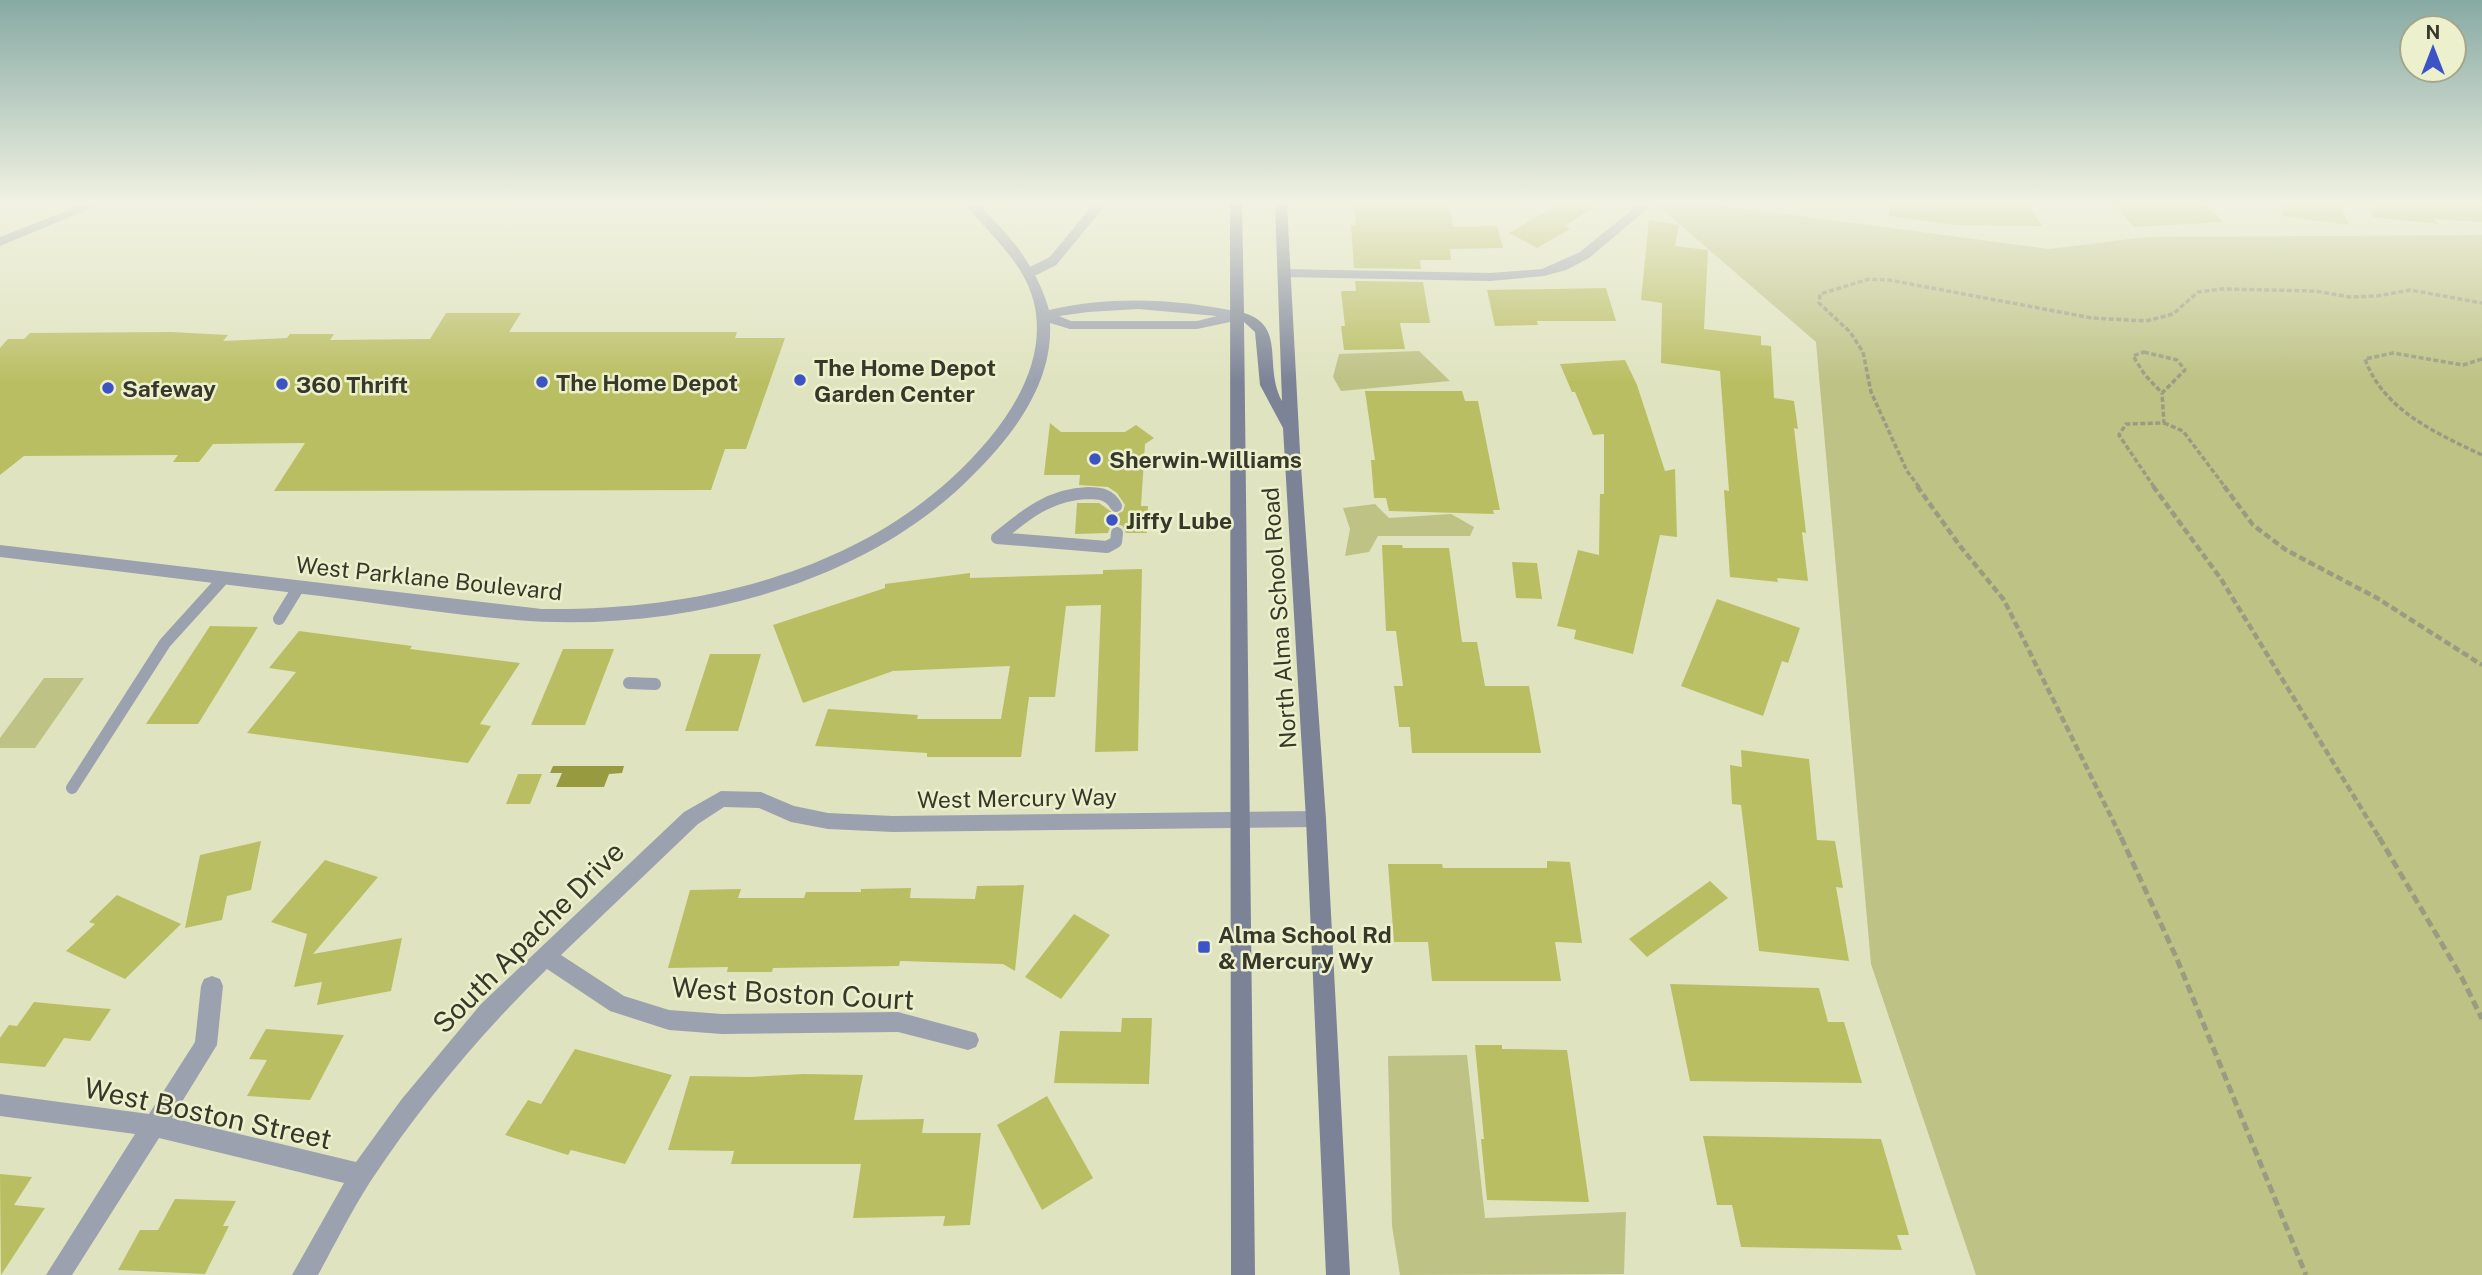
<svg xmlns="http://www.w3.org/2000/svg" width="2482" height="1275" font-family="'Public Sans',sans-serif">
  <rect width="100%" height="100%" fill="#e0e3bf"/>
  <g fill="#bec285">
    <polygon points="1656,204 1710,204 2049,249 2146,237 2482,235 2482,1275 1976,1275 1871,964 1816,342"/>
    <polygon points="1419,351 1450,381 1341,391 1333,377 1339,354"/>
    <polygon points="1375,504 1389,518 1451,514 1474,527 1470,536 1378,536 1369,552 1345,556 1350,529 1343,508"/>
    <polygon points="44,678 84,678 35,748 0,748 0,738"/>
    <polygon points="1467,1055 1485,1218 1626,1212 1624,1274 1400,1275 1392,1226 1388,1056"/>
  </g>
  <polygon fill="#979a3f" points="553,766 624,766 622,773 609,774 604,787 556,787 562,773 550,773"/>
  <g fill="#babe63">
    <polygon points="1354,204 1449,204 1453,227 1497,226 1503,248 1450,249 1451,260 1420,260 1421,269 1354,268 1351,225 1356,225"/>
    <polygon points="1559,204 1598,204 1565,226 1570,229 1537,248 1509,233"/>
    <polygon points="1889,204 2028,204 2042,226 1955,225 1889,216"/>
    <polygon points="2114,204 2205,204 2223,222 2134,227"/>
    <polygon points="2283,204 2340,204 2349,225 2282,216"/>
    <polygon points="2373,204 2482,204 2482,222 2434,219 2438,224 2372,217"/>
    <polygon points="1649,220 1679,225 1675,246 1708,250 1704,329 1761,336 1761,345 1771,346 1774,398 1794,401 1798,429 1794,428 1806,533 1802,532 1808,581 1777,578 1778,582 1730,577 1724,490 1729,491 1720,371 1661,363 1662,303 1641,300"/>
    <polygon points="1355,281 1423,282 1430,323 1400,323 1405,349 1344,350 1341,326 1345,326 1341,291 1356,291"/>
    <polygon points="1606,288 1616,321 1537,321 1538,325 1495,326 1487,290"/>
    <polygon points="446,313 521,313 509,332 737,332 735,338 785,338 746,449 725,449 711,490 274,491 305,443 213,444 199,462 173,462 178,455 24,456 0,475 0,348 8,339 24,339 30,333 171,332 228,335 223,341 287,338 290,334 334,334 330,340 430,339"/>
    <polygon points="1625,360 1637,385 1665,471 1675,469 1677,537 1660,535 1633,654 1574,639 1576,630 1557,626 1578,550 1599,555 1600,494 1604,494 1604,434 1593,435 1575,392 1572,392 1560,364"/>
    <polygon points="1365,391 1462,391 1465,401 1478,401 1500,510 1493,510 1494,514 1389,511 1386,498 1374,498 1371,460 1375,460"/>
    <polygon points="1050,423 1061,432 1125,432 1136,425 1154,438 1145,444 1141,506 1148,506 1147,533 1126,533 1123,526 1117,524 1110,527 1108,533 1075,534 1077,503 1099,503 1116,515 1123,511 1125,505 1117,493 1108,487 1079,485 1080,475 1044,475"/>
    <polygon points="1382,545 1402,545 1403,548 1449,548 1462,642 1477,642 1485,686 1529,686 1541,753 1412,753 1410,727 1399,727 1394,686 1403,686 1396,631 1386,631"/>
    <polygon points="1512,562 1537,563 1542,599 1516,598"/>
    <polygon points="1142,569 1138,751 1095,752 1101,605 1066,606 1055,697 1029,697 1021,757 927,757 927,753 815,746 828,709 918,715 917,719 1001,719 1010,666 893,671 803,703 773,625 885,588 885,584 970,573 970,578 1103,574 1103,570"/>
    <polygon points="1717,599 1800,628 1788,663 1782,661 1763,716 1681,686"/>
    <polygon points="210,626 258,627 198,724 146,724"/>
    <polygon points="299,631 412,646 410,649 520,663 480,724 491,726 468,763 247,733 296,672 269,668"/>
    <polygon points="563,649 614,649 585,725 531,725"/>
    <polygon points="710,654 761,654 738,731 685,731"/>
    <polygon points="1741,750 1809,759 1817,840 1835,841 1843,888 1836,887 1849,961 1759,951 1741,805 1732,804 1730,765 1742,767"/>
    <polygon points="518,774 542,774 530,804 506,804"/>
    <polygon points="261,841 251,890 227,896 222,920 185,928 200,855"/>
    <polygon points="325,860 378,877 313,954 402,938 391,991 317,1005 322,982 294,987 307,934 271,922"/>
    <polygon points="1547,861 1570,862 1582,943 1555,942 1561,981 1432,981 1428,942 1394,942 1388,864 1442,864 1443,868 1547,868"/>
    <polygon points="1710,881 1728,898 1647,957 1629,939"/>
    <polygon points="1024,885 1015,971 1003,964 900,961 899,966 773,968 772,972 727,972 728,967 668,968 690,890 741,889 738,898 804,898 806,892 861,892 861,889 911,888 910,898 975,899 977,886"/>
    <polygon points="117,895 181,924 125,979 66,951 95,924 89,922"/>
    <polygon points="1074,914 1110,935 1061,999 1025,977"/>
    <polygon points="1670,984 1819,988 1828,1022 1844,1022 1862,1083 1690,1081"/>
    <polygon points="34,1002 76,1006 111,1009 90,1041 64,1038 45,1067 0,1063 0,1038 9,1025 17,1026"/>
    <polygon points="1122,1018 1152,1018 1149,1084 1054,1083 1060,1031 1121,1032"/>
    <polygon points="266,1029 344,1035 310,1100 247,1096 267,1060 249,1059"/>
    <polygon points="1475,1045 1502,1045 1502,1049 1567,1050 1589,1202 1487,1200 1481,1139 1484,1139"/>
    <polygon points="575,1049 672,1075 625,1164 571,1150 568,1155 505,1135 528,1100 541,1104"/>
    <polygon points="804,1074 863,1075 854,1120 924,1119 922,1133 981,1133 970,1225 943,1226 945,1216 853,1218 861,1164 731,1164 734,1151 668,1150 690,1076 750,1077"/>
    <polygon points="1047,1096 1093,1178 1042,1210 997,1125"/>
    <polygon points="1703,1136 1881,1139 1909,1235 1897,1235 1902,1250 1741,1247 1732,1205 1717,1205"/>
    <polygon points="0,1174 32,1177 14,1205 45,1208 1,1275"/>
    <polygon points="175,1199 236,1201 223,1226 229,1226 205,1274 118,1270 140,1230 158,1230"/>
  </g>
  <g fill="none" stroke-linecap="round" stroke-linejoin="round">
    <g stroke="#9a9c81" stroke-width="3.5" stroke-dasharray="5 2.5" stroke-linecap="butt">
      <polygon points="2144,352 2177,360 2185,370 2162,393 2145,375 2133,356"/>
      <path d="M2482,359L2463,365L2393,353L2365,359C2383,410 2436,433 2482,455"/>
      <polyline points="2164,423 2183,431 2225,487"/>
      <polyline points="1919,487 1907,471 1871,392 1863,352 1850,332 1819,303 1820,294 1869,279 1889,280 2092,318 2146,321 2173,314 2198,292 2222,289 2315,291 2350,297 2377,296 2410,290 2482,303"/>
      <polyline points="2154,487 2119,435 2126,424 2164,423 2162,393"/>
    </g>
    <g stroke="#9a9c81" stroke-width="4.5" stroke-dasharray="7 3.5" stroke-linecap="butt">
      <polyline points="1917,486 1960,546 2004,600 2122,839"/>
      <polyline points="2153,486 2221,579 2380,839"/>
      <polyline points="2224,486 2253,525 2286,550 2377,598 2482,665"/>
    </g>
    <g stroke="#9a9c81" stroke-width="5" stroke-dasharray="9 4.5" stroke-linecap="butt">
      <polyline points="2121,837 2177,959 2306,1275"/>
      <polyline points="2379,837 2462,978 2482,1019"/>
    </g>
    <polyline stroke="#9ca1af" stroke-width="10" points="1029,273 1053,261 1100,204"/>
    <g stroke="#9ca1af" stroke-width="12">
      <path d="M1116,506C1110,495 1101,493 1088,493C1050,494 1025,515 997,538L1107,547L1116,542L1117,533"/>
      <polyline points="279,619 298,588"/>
      <polyline points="629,683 655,684"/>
      <polyline points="72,788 165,643 223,579"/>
    </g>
    <g fill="#9ca1af" fill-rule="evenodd">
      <polygon points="84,204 101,204 0,246 0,237"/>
      <path d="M965,204H978C1010,235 1037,267 1049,310C1113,295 1181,299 1244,313L1246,316L1244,319L1197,329H1070L1050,323C1053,382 1015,433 975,473C863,589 673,633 516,620C451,615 386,604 320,596C214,583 107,570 0,557V545L542,609C704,611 881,569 989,439C1018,404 1042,360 1036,314C1030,266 992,238 965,204ZM1138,309L1217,316L1197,321H1071L1059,316L1088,312Z"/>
      <polygon points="1639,204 1653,204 1589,258 1566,270 1544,276 1490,281 1284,277 1277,273 1284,269 1490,273 1542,269 1580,252"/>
      <path d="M721,791L761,792L794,806L828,813L893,816L1316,811L1323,813L1326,819L1323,825L1316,827L893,832L828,829L791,822L759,808L724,807L698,824L561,955L624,996L669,1010L722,1014L898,1012L976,1033L979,1040L976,1047L968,1050L898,1032L722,1034L669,1030L610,1011L547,969C481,1033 421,1105 370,1182C351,1212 335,1244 318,1275H292L344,1183L159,1138L72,1275H46L135,1134L0,1116V1094L149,1114L195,1042L201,986L204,979L212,976L220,979L223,986L217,1045L172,1118L356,1162L401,1100L481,1004L684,812Z"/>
    </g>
    <path fill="#7c8397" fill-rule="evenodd" d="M1230,204H1242L1244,313C1287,326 1263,366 1282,401L1275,204H1287L1300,452L1326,819L1350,1275H1326L1306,819L1283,428L1260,385L1255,332L1244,322L1255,1275H1231Z"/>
  </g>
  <linearGradient id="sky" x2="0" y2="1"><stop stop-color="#87aaa4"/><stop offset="0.53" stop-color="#f1f2e2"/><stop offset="1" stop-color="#f1f2e2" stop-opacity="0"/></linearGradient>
  <rect width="2482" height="382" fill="url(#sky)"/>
  <g fill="#3c53c5" stroke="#edf0cc" stroke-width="2.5">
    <circle cx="800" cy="380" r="7"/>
    <circle cx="542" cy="382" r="7"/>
    <circle cx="282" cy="384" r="7"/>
    <circle cx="108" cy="388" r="7"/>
    <circle cx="1095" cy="459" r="7"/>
    <circle cx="1112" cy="520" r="7"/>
    <rect x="1197" y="940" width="14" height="14" rx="3.5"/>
  </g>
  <g text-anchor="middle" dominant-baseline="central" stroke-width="5" stroke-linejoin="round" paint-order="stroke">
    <g font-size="23" font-weight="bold" fill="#37382a" stroke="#edf0cc" text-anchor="start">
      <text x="814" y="367">The Home Depot<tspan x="814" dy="26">Garden Center</tspan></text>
      <text x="556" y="382">The Home Depot</text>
      <text x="296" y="384">360 Thrift</text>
      <text x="122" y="388">Safeway</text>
      <text x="1109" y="459">Sherwin-Williams</text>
      <text x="1126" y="520">Jiffy Lube</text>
      <text x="1218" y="934">Alma School Rd<tspan x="1218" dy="26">&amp; Mercury Wy</tspan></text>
    </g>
    <g font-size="23" fill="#37382a" stroke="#edf0cc">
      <text transform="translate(429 578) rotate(6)">West Parklane Boulevard</text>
      <text transform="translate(1279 618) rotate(-94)">North Alma School Road</text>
      <text transform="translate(1017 798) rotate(-1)">West Mercury Way</text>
    </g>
    <g font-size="28" fill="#37382a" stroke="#edf0cc">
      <text transform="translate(528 937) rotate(-45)">South Apache Drive</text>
      <text transform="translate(793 993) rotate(3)">West Boston Court</text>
      <text transform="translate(208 1113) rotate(12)">West Boston Street</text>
    </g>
  </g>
  <g transform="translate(2433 49)"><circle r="33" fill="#edf0cc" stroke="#a4a68b" stroke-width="2"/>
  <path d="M0-5L12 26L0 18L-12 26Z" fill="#3c53c5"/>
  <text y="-10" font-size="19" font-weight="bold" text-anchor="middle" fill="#37382a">N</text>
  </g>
</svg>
